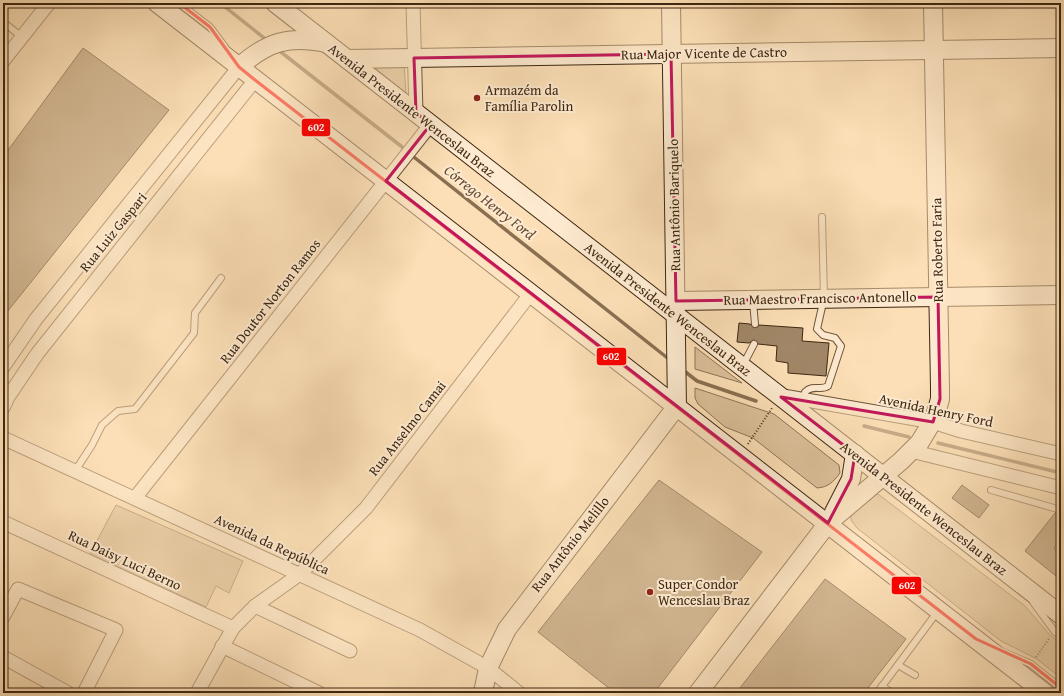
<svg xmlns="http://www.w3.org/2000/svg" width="1064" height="696" font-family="'Gentium Book Plus',serif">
  <rect width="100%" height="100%" fill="#fcdfb6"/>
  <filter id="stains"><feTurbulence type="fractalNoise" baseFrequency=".005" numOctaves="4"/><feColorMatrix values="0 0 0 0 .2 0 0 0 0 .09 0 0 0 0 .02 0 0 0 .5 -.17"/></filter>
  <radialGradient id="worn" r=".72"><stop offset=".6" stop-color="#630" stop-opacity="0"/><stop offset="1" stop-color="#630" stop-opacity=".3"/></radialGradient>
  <g fill="#dcc09a" stroke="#8d7456">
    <polygon points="404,63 406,93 371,65"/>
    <polygon points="695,347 742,383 695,369"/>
    <path d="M695,388L774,414L839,465L840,473C833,482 829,487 817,488L753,438L725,427L698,404L695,398Z"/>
    <polygon points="878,494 1025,606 1050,635 1061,644 1061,678 1037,659 1001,641 857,528 851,520 851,514 873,496"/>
    <polygon points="116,505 243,561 229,593 216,586 206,607 90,554"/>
  </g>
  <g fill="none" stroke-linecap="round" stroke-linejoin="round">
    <g stroke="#897052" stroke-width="3.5">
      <polyline points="220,3 268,41"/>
      <polyline points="277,49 406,150"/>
      <polyline points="410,154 670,360"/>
      <polyline points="683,370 697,381 756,401"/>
      <polyline points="864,426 909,437"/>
      <polyline points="938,443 1061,473"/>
    </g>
  </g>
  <g fill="#a18767" stroke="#3e2711">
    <polygon points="83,48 169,110 3,317 3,157"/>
    <polygon points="739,323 750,324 755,328 759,325 803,328 802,341 829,343 826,376 788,373 788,363 776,361 777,346 758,344 754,340 749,343 737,342"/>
    <polygon points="659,480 762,552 654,693 615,693 538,632"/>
    <polygon points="962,485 989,505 979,518 952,498"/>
    <polygon points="1055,513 1061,514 1061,539 1054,548 1061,554 1061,580 1025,551"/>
    <polygon points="825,579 906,639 864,693 736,693"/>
  </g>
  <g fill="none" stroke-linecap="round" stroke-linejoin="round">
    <g stroke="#6e553a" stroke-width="8">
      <g id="lane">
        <polyline points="179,3 210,27 225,47"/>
        <polyline points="3,22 22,37"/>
        <polyline points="753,302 755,324"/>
        <polyline points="743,365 754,344"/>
        <path d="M805,401V392C813,384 821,391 828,386L841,346L835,338L823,335L817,329L824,298L822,217"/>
        <polyline points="75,471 92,445 102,425 118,411 135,409 194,333 195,313 221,278"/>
        <polyline points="991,490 1061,510"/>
        <polyline points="1033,602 1055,632 1061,636"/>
        <polyline points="1003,652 1031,664 1061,688"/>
        <polyline points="898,665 915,675"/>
        <polyline points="882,686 892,693"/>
        <polyline points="877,693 938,611"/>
      </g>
    </g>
    <g stroke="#6e553a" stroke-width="15">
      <g id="street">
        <polyline points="413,3 416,113"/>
        <polyline points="3,61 49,3"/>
        <polyline points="3,367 36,319 239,67"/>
        <polyline points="783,396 933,422 961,431 1061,454"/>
        <polyline points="3,408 8,397 37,354 255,80"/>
        <polyline points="3,438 420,630 488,668 519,693"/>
        <polyline points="911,451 1061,488"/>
        <polyline points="135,498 431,124"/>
        <polyline points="3,522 233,628"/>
        <polyline points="255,606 350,651"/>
        <polyline points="3,617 18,589 116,630 84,693"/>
        <polyline points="222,646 319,693"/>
        <polyline points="3,657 68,693"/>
        <polyline points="197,693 233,628 255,606 300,574 366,508 531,293"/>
      </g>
    </g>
    <g stroke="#3e2711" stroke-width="20">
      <g id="secondary">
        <polyline points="157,3 1045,693"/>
        <polyline points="275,3 1061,615"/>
        <polyline points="347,59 1061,48"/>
        <path d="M239,67C267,42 289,35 326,43"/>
        <polyline points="676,301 1061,295"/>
        <polyline points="834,512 851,479 855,454"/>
        <polyline points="483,693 488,668 507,629 677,406 671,3"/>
        <polyline points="698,693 828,523 901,461 920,442 935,417 940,399 940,388 933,3"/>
      </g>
    </g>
    <g stroke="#3e2711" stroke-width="2" stroke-dasharray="1 2" stroke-linecap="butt">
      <polyline points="748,444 772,408"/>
      <polyline points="1036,657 1049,639"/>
    </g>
    <use href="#lane" stroke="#fdead0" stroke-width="6"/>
    <use href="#street" stroke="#fdead0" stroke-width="13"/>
    <use href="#secondary" stroke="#fdead0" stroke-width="18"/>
    <g stroke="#fdead0" stroke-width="6">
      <polyline id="bus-1" points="179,3 210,27 239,67 255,80 976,639 1031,664 1061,688"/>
    </g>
    <use href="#bus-1" stroke="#f00" stroke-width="3"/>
  </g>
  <path d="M0 0H1064V696H0ZM671,54L676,301L938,297L940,399L933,422L781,397L855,454L851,479L828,523L386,181L431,124L416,113L414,58Z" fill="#fcdfb6" fill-opacity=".55" fill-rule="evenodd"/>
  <path fill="none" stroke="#c2185b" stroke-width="3" stroke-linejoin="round" d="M671,54L676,301L938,297L940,399L933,422L781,397L855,454L851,479L828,523L386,181L431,124L416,113L414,58Z"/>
  <g fill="#8f2418" stroke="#fdead0" stroke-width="1.5">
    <circle cx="477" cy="98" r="4"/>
    <circle cx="650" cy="592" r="4"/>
  </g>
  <g text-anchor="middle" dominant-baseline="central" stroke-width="4" stroke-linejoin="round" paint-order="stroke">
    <g font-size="14" fill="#3e2711" stroke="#fdead0">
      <text transform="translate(704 53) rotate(-1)">Rua Major Vicente de Castro</text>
      <text transform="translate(412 110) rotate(38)">Avenida Presidente Wenceslau Braz</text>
      <text transform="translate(674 205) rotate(-91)">Rua Antônio Bariquelo</text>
      <text transform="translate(113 232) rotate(-51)">Rua Luiz Gaspari</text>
      <text transform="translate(937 250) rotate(-91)">Rua Roberto Faria</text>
      <text transform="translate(820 298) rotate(-1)">Rua Maestro Francisco Antonello</text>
      <text transform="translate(270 301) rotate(-52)">Rua Doutor Norton Ramos</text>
      <text transform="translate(668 309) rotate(38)">Avenida Presidente Wenceslau Braz</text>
      <text transform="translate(936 410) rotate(12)">Avenida Henry Ford</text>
      <text transform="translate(407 428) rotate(-52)">Rua Anselmo Camai</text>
      <text transform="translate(924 508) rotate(38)">Avenida Presidente Wenceslau Braz</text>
      <text transform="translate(272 544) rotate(25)">Avenida da República</text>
      <text transform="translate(570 544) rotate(-52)">Rua Antônio Melillo</text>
      <text transform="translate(125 560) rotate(25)">Rua Daisy Luci Berno</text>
    </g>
    <g font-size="14" fill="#3e2711" stroke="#fdead0" text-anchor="start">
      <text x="485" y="90">Armazém da<tspan x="485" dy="16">Família Parolin</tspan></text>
      <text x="658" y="584">Super Condor<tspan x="658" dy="16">Wenceslau Braz</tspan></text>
    </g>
    <g font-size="15" font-style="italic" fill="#644b32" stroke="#fdead0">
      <text transform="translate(490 202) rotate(38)">Córrego Henry Ford</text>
    </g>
  </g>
  <g stroke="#fdead0" stroke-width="1.5">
    <rect x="301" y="118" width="30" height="19" rx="4" fill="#f00"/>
    <rect x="596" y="347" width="31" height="19" rx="4" fill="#f00"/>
    <rect x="891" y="576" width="31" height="19" rx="4" fill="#f00"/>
  </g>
  <g font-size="11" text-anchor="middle" font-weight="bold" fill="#fff">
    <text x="316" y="131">602</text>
    <text x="611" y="360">602</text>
    <text x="907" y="589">602</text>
  </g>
  <rect width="1064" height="696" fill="none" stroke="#fcdfb6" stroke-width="16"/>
  <rect x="4" y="4" width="1056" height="688" fill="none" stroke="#3e2711" stroke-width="2"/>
  <rect x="8" y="8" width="1048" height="680" fill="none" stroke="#3e2711"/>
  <rect width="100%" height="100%" filter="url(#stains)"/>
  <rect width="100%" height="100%" fill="url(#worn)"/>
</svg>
